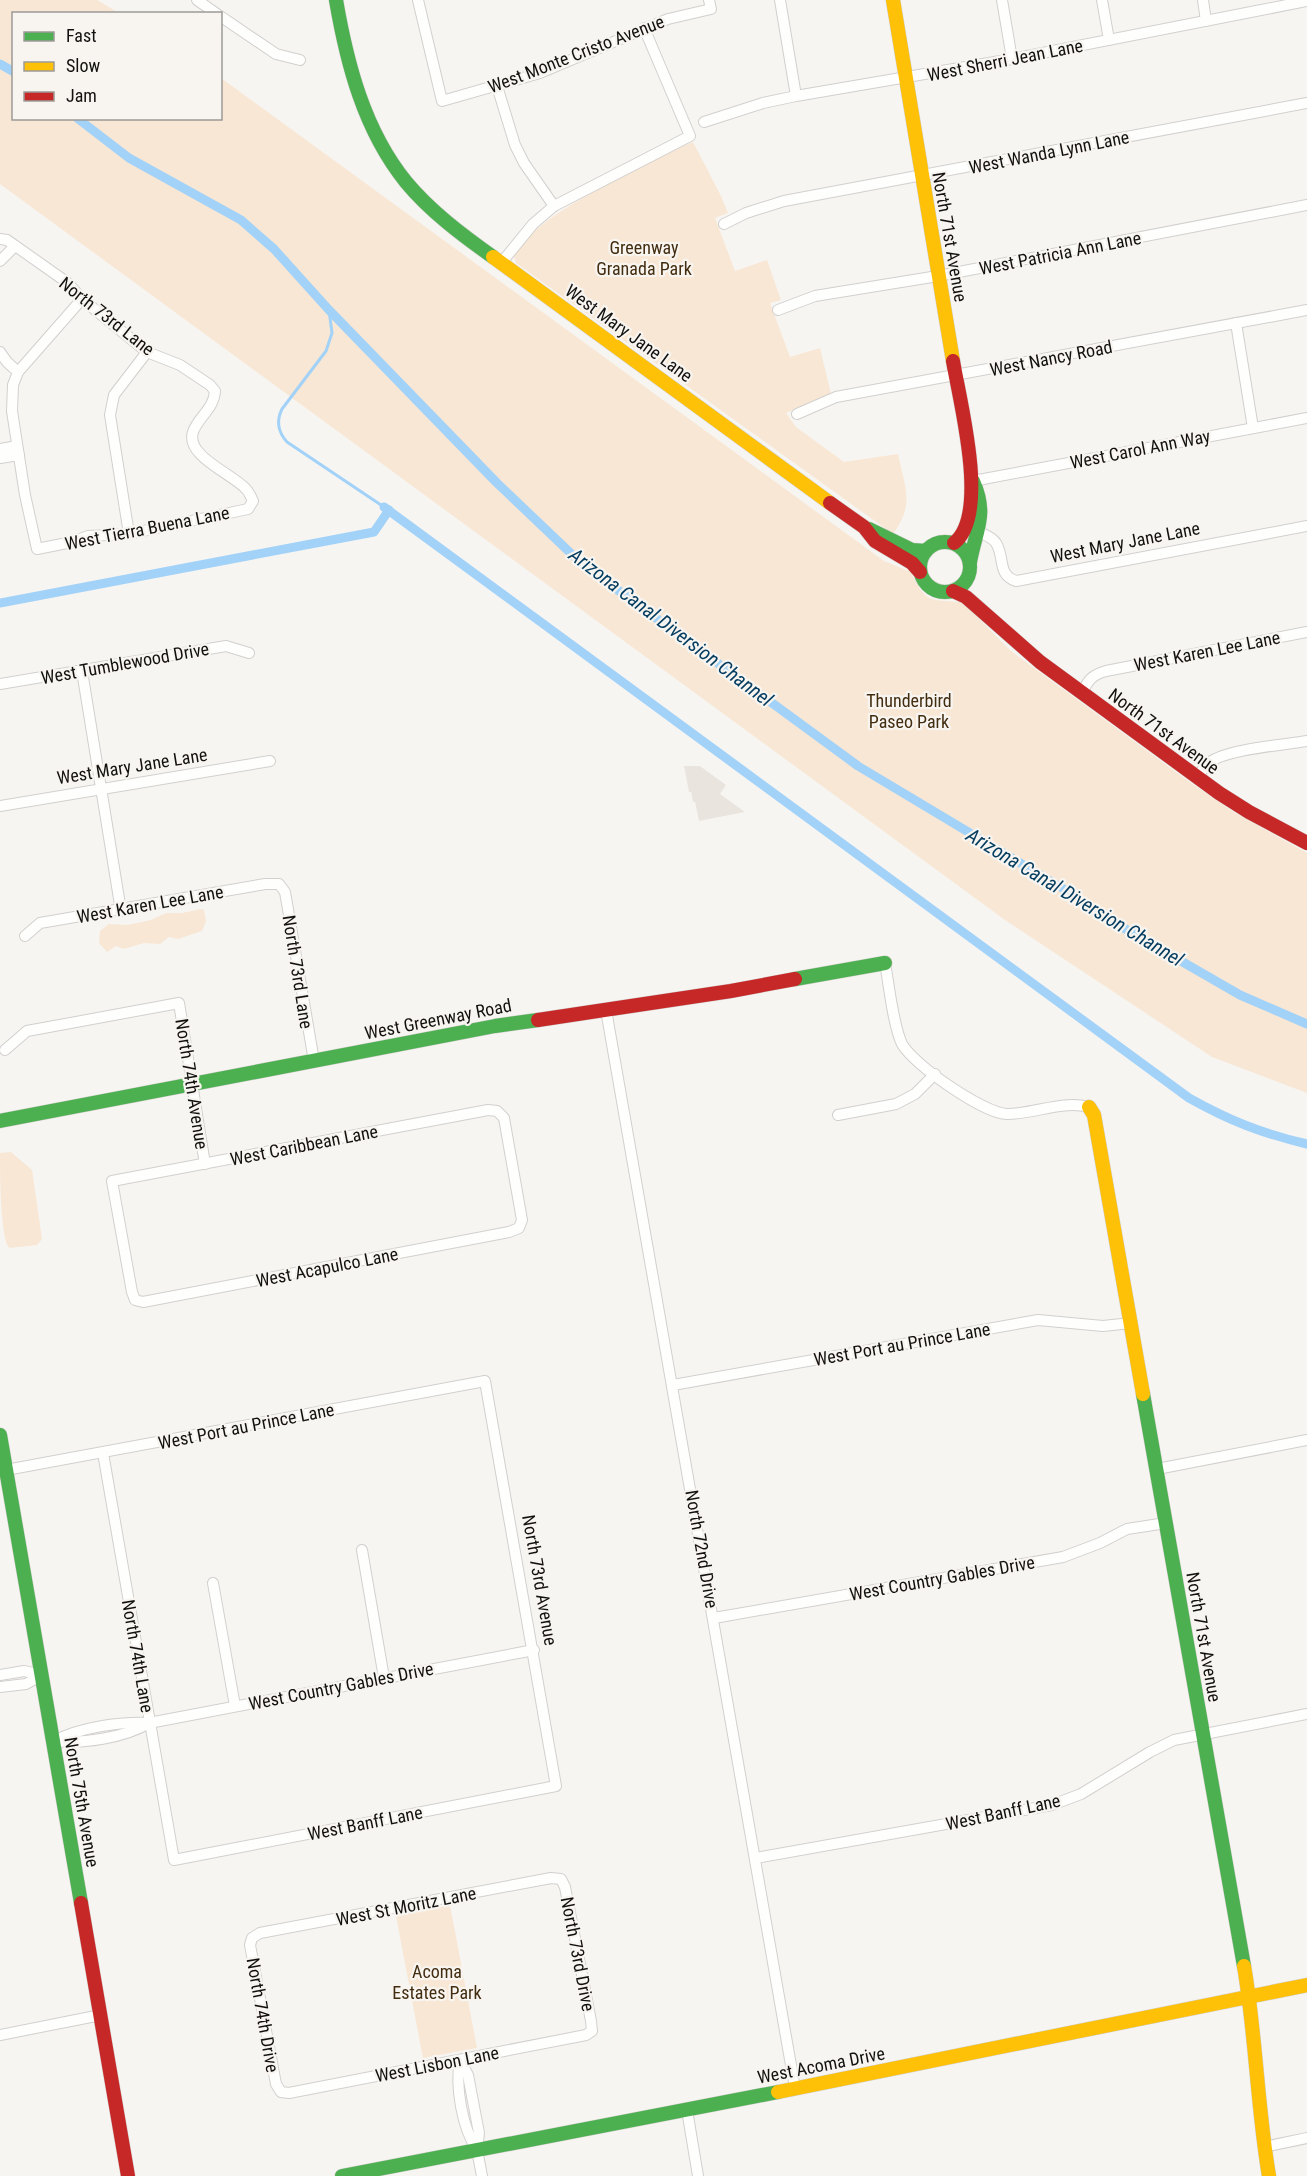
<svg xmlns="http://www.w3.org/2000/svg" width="1307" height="2176" font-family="'Roboto Condensed',sans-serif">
  <rect width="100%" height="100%" fill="#f7f5f2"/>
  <polygon fill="#eae4de" points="684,766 700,766 726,785 720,794 745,812 699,821 695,802 693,802 691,792 689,792"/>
  <g fill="#f8e7d4">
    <path d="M0,0H97L119,13L14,14V118H220L221,78L884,561L911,572C925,603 930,600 962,602L1011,651L1191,783L1232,811L1307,853V1093L1212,1057L1005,920L0,184Z"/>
    <path d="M693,142L721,196L728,213L715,218L735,271L767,260L781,300L770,303L790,357L820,348L831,394L786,413L796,427L844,462L898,454C905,488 915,504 893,534L516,263L514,256C530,218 636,170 674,150Z"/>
    <polygon points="201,909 204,910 206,921 202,931 178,939 169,937 160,944 144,943 124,949 116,946 107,952 99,943 100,931 109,924 128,925 151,920 166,913 182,913"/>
    <path d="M11,1152L32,1170L42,1239L37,1245L9,1248C0,1237 0,1172 0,1153Z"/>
    <polygon points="450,1905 477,2048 423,2058 396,1916"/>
  </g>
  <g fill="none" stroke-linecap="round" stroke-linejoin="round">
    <path stroke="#a3d2f8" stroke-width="3" d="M329,310L332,333L326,351L282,409C276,421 278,432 287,442L384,507"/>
    <g stroke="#a3d2f8" stroke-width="9">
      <polyline points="0,64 14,72"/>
      <polyline points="77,118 129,158 241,220 274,249 329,310 497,483 581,563 858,766 1062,888 1115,923 1240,995 1307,1024"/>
      <path d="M384,507L1189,1098C1230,1121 1261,1133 1307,1144"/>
      <polyline points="0,603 374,532 389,510"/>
    </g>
    <g stroke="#d2d0ce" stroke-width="12">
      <g id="street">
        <polyline points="197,0 217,14"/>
        <polyline points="418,0 442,101 540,73 668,19 711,9 709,0"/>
        <polyline points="780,0 796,96"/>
        <polyline points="1002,0 1012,59"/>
        <polyline points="1102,0 1109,40"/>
        <polyline points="1203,0 1206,21"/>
        <polyline points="220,16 276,54 300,60"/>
        <polyline points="497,86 515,145 524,163 554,206"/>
        <polyline points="704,122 763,103 796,96 1012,59 1307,1"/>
        <polyline points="724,224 746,213 784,201 1307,103"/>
        <path d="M0,239L7,240L68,283L82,299L147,352L180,365L210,385L215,391C214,409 198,417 193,432C185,456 233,474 246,489C249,492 251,497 253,501L248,509L129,534L88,536L72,542L37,549L25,495L12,411L13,385L18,372L82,299"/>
        <polyline points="0,261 15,246"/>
        <polyline points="502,262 533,224 554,206 690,136 644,28"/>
        <polyline points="778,310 815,296 938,276 1307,205"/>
        <polyline points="1236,323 1253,428"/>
        <polyline points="0,352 7,362 18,372"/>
        <polyline points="797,414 836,397 1307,310"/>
        <polyline points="0,449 17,446"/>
        <polyline points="0,458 19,455"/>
        <polyline points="973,481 1307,418"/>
        <path d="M979,532C985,535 992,537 996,543C1005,557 997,575 1016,581L1307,526"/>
        <polyline points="129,534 110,415 114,395 147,352"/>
        <polyline points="82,671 121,911"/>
        <polyline points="0,684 226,646 249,653"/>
        <path d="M1082,693C1088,680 1092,675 1106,671L1307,632"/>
        <path d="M1197,777C1201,772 1205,766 1210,762C1227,749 1284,745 1307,741"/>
        <polyline points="0,806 270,761"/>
        <polyline points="25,936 40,923 265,884 279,884 285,892 314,1061"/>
        <path d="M885,963C889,985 893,1025 902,1044C914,1065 983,1113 1007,1114C1035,1114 1061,1100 1089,1107"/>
        <polyline points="606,1010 795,2088"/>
        <polyline points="5,1050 27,1031 179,1003 205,1164"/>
        <polygon points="488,1110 497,1111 504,1118 522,1220 519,1228 509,1232 143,1302 135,1300 132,1292 112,1181"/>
        <polyline points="838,1115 896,1104 915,1094 935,1074"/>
        <polyline points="673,1385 1038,1320 1103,1326 1131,1323"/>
        <polyline points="1157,1469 1307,1440"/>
        <polyline points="6,1470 485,1381 556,1786 174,1860 103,1453"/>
        <polyline points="362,1550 384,1678"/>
        <polyline points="213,1583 235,1706"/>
        <polyline points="714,1618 1063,1557 1100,1543 1127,1529 1166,1523"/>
        <polyline points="0,1675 24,1671 42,1675"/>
        <polyline points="0,1687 26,1684 42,1675"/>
        <path d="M54,1741C81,1727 118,1722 149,1723L534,1650"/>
        <path d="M54,1741C82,1744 124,1738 149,1723"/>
        <polyline points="756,1858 1052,1805 1081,1794 1150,1752 1174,1740 1307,1714"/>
        <polygon points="551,1878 561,1879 565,1887 591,2021 592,2031 586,2035 289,2093 281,2092 276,2084 250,1945 252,1938 260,1933"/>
        <polyline points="0,2035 101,2015"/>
        <polyline points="460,2060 468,2075 479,2133 477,2150 482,2176"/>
        <path d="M460,2060C455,2087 462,2127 477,2150"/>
        <polyline points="687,2110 698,2176"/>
        <polyline points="1264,2147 1307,2138"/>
      </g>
    </g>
    <g stroke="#d2d0ce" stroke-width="15">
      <g id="fast">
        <path d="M336,0C347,64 364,130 406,182C430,211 462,235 493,257"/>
        <polyline points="869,529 912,550 926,551"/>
        <circle cx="945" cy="567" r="25"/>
        <path d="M970,562C976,529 988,515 973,481"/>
        <polyline points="795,979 885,963"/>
        <polyline points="0,1121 495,1026 538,1020"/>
        <polyline points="1143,1394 1244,1966"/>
        <polyline points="0,1435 81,1903"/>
        <polyline points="342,2176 778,2092"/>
      </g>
    </g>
    <g stroke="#d2d0ce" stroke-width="15">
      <g id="slow">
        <polyline points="893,0 953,361"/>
        <polyline points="493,257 830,503"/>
        <polyline points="1089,1107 1094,1115 1143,1394"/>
        <path d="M1244,1966C1256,2035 1257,2106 1269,2176"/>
        <polyline points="778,2092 1307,1985"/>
      </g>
    </g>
    <g stroke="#d2d0ce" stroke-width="15">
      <g id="jam">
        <path d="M953,361C960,403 990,515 954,543"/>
        <polyline points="830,503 864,527 875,541 912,563 920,572"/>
        <polyline points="953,591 966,597 1040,662 1219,793 1249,812 1307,843"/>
        <polyline points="538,1020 731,991 795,979"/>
        <polyline points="81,1903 128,2176"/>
      </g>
    </g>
    <use href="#street" stroke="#fefefd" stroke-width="10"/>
    <use href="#fast" stroke="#4caf50" stroke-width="14"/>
    <use href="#slow" stroke="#ffc107" stroke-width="14"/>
    <use href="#jam" stroke="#c62828" stroke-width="14"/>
  </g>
  <g text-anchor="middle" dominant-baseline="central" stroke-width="4.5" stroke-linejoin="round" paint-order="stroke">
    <g font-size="18" fill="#12110f" stroke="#f8f5f1">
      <text transform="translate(576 54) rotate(-21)">West Monte Cristo Avenue</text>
      <text transform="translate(1005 60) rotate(-11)">West Sherri Jean Lane</text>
      <text transform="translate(1049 152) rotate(-11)">West Wanda Lynn Lane</text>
      <text transform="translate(950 237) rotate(80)">North 71st Avenue</text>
      <text transform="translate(1060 253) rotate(-11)">West Patricia Ann Lane</text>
      <text transform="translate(107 316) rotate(38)">North 73rd Lane</text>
      <text transform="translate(629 333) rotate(36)">West Mary Jane Lane</text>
      <text transform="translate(1051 358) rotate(-11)">West Nancy Road</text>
      <text transform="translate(1140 449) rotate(-11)">West Carol Ann Way</text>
      <text transform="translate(147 528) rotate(-11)">West Tierra Buena Lane</text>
      <text transform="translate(1125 542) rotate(-11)">West Mary Jane Lane</text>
      <text transform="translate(1207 651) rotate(-11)">West Karen Lee Lane</text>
      <text transform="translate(125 663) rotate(-10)">West Tumblewood Drive</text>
      <text transform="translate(1164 731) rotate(36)">North 71st Avenue</text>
      <text transform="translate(132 766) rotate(-9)">West Mary Jane Lane</text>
      <text transform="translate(150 904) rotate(-10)">West Karen Lee Lane</text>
      <text transform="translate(298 972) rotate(81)">North 73rd Lane</text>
      <text transform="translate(438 1019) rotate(-11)">West Greenway Road</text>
      <text transform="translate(192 1084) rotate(81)">North 74th Avenue</text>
      <text transform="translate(304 1145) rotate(-11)">West Caribbean Lane</text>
      <text transform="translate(327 1267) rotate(-11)">West Acapulco Lane</text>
      <text transform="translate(902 1344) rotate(-10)">West Port au Prince Lane</text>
      <text transform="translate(246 1426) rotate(-11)">West Port au Prince Lane</text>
      <text transform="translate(702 1549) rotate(80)">North 72nd Drive</text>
      <text transform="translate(942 1578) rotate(-10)">West Country Gables Drive</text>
      <text transform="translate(540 1580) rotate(80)">North 73rd Avenue</text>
      <text transform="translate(1204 1637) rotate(80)">North 71st Avenue</text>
      <text transform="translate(138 1656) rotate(80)">North 74th Lane</text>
      <text transform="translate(341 1686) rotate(-11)">West Country Gables Drive</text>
      <text transform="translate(82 1802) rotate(80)">North 75th Avenue</text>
      <text transform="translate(1003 1812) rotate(-12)">West Banff Lane</text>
      <text transform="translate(365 1823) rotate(-11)">West Banff Lane</text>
      <text transform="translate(406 1906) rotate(-11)">West St Moritz Lane</text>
      <text transform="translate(578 1954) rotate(79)">North 73rd Drive</text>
      <text transform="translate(263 2015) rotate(80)">North 74th Drive</text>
      <text transform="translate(437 2064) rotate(-11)">West Lisbon Lane</text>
      <text transform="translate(821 2065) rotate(-11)">West Acoma Drive</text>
    </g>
    <g font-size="18" fill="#432d10" stroke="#f8f5f1">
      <text x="644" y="247">Greenway<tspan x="644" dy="21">Granada Park</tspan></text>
      <text x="909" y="700">Thunderbird<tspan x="909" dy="21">Paseo Park</tspan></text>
      <text x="437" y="1971">Acoma<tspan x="437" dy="21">Estates Park</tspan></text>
    </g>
    <g font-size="20" font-style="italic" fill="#053d60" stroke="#f8f5f1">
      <text transform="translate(671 627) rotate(37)">Arizona Canal Diversion Channel</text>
      <text transform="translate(1075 897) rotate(31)">Arizona Canal Diversion Channel</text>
    </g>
  </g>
  <rect x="12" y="12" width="210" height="108" fill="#f8f5f1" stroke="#9c9a97" stroke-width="1.5"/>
  <rect x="24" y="32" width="30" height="9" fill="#4caf50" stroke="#9c9a97" stroke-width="1.5"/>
  <text x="66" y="42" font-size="18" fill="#12110f">Fast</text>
  <rect x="24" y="62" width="30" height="9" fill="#ffc107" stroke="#9c9a97" stroke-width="1.5"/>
  <text x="66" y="72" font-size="18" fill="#12110f">Slow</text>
  <rect x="24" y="92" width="30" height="9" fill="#c62828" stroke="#9c9a97" stroke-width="1.5"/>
  <text x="66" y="102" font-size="18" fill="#12110f">Jam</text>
</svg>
